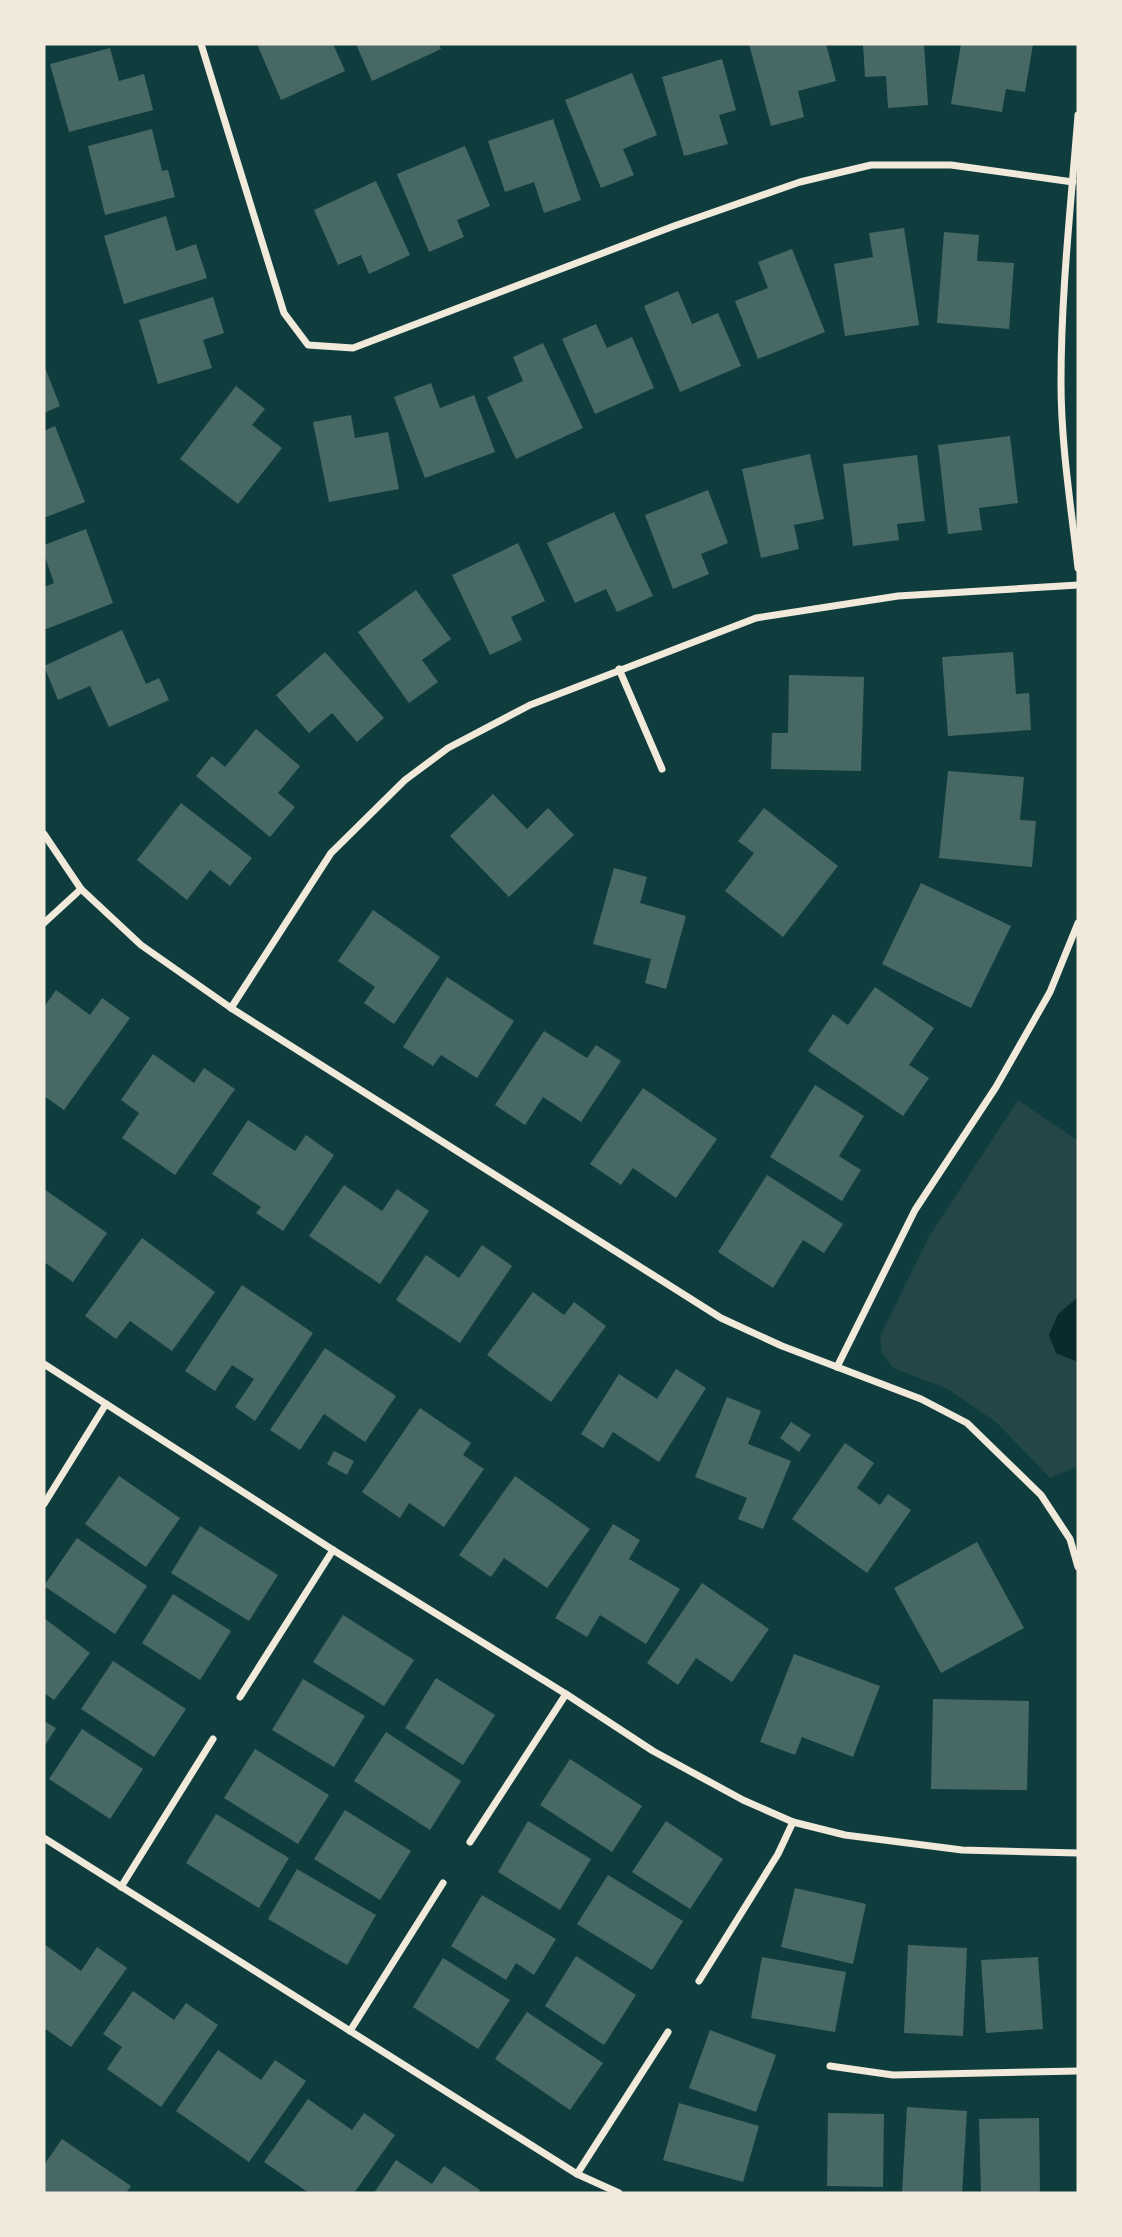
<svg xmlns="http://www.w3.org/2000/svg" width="1122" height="2237" font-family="'IBM Plex Sans',sans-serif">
  <rect width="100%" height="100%" fill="#0f3d3e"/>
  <polygon fill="#244646" points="1018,1100 1078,1141 1078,1466 1050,1478 997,1423 948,1389 893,1368 882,1353 880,1336 929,1237"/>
  <polygon fill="#0a2a2b" points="1078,1297 1078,1362 1056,1353 1049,1335 1058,1314"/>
  <g fill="#486865">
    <polygon points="257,44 333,44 345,71 281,100"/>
    <polygon points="356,44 439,44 441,49 372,81"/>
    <polygon points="749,44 826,44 836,81 798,91 804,117 771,126"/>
    <polygon points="863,44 924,44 928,105 888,108 886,76 865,77"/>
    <polygon points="961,44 1033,44 1025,92 1006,89 1002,112 951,104"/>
    <polygon points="110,48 119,81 144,74 153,110 69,132 50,64"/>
    <polygon points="722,59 736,110 719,115 728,144 684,156 662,77"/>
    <polygon points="632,73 657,135 623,149 634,175 601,188 565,100"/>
    <polygon points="553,119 581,200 544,213 534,182 505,192 488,141"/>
    <polygon points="152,129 162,171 168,170 175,197 105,215 88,146"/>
    <polygon points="465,146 490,206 457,220 464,237 429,252 397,174"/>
    <polygon points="376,181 410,255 369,274 361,255 338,265 314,210"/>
    <polygon points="166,216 176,251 196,244 207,278 124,304 104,236"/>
    <polygon points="904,228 919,325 845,336 834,264 873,257 869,233"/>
    <polygon points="944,232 979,235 977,261 1014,263 1009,329 937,323"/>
    <polygon points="792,249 825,332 758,359 735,301 768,288 758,262"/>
    <polygon points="678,291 692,324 718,313 741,366 680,392 644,306"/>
    <polygon points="213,297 224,333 203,340 212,368 158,384 139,320"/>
    <polygon points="596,324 607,348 632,337 654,388 595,414 562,339"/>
    <polygon points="543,343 583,428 516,459 487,397 523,381 513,357"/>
    <polygon points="44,365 60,406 44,413"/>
    <polygon points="431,383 440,408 474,395 495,452 425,478 394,397"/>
    <polygon points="236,386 265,409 252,425 282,448 238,504 180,459"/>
    <polygon points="351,415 355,438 388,432 399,489 329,502 313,422"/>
    <polygon points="55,426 85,502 44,518 44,431"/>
    <polygon points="1010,436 1018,503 979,508 982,530 948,534 938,445"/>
    <polygon points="810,454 824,519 794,525 799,549 761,558 742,469"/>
    <polygon points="917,455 925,521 897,524 899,540 853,546 843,464"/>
    <polygon points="708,490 728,543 701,554 709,574 673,589 645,515"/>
    <polygon points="614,512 653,596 617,612 606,589 575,603 547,543"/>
    <polygon points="86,529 113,603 44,630 44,587 54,583 44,554 44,545"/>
    <polygon points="518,543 545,601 511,617 522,640 490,655 452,575"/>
    <polygon points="416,590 451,639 422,660 438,682 409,703 358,632"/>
    <polygon points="122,630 146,684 159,678 169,700 109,727 90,686 58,700 44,666"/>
    <polygon points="325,652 384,718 357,742 332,713 309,733 276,695"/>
    <polygon points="1013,652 1016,694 1029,693 1031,730 948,736 942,657"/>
    <polygon points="789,675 864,677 861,771 771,769 772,733 788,733"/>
    <polygon points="256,729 300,766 278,793 295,807 270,837 196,776 212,756 225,767"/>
    <polygon points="948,771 1024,777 1020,820 1036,821 1032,867 939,858"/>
    <polygon points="493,794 527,829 548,808 574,835 509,897 450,836"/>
    <polygon points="181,803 252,858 230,886 210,870 187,900 137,860"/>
    <polygon points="764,808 838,866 783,937 725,891 754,853 738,841"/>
    <polygon points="614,868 647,877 640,903 686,916 666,989 645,983 651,959 593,944"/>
    <polygon points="921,883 1011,926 971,1008 882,964"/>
    <polygon points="373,910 440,957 394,1024 364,1003 375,987 338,961"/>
    <polygon points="447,977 514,1021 477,1078 441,1055 433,1066 403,1047"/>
    <polygon points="875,987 934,1028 909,1065 929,1078 903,1116 808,1051 833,1014 848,1025"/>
    <polygon points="56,990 90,1015 102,998 130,1018 64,1110 44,1096 44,1067 46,1064 44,1063 44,1007"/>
    <polygon points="544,1031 587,1058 596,1045 621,1061 581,1122 543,1097 525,1125 495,1105"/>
    <polygon points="153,1054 194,1083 204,1068 235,1089 175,1175 122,1138 139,1113 121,1100"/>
    <polygon points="815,1085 864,1116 839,1156 861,1170 842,1201 770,1157"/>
    <polygon points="643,1088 717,1139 676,1198 633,1168 621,1185 590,1164"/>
    <polygon points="248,1120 295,1151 306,1135 334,1155 283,1231 256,1213 261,1207 212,1174"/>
    <polygon points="767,1175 843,1224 824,1253 803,1240 773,1288 718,1252"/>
    <polygon points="344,1185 382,1211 397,1189 429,1211 380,1284 309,1236"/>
    <polygon points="44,1189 107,1233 73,1282 44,1262"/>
    <polygon points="142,1238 215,1292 172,1351 130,1321 116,1339 85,1316"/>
    <polygon points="482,1245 512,1266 460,1343 396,1300 426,1255 459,1278"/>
    <polygon points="242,1285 313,1333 255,1421 235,1407 254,1379 232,1365 215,1391 185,1371"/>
    <polygon points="533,1292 564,1315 574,1302 606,1326 551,1402 487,1355"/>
    <polygon points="325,1348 396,1396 365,1442 324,1414 300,1450 270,1430"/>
    <polygon points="676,1369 706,1388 659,1462 613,1432 603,1448 581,1434 619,1374 657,1399"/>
    <polygon points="727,1397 761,1411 748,1444 791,1461 763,1529 738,1519 747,1498 695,1477"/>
    <polygon points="420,1408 471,1443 463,1455 484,1469 444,1527 409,1503 400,1518 362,1492"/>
    <polygon points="791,1422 811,1435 799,1452 780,1438"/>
    <polygon points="845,1443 874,1463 857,1488 880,1505 888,1494 911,1510 867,1573 792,1519"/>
    <polygon points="334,1451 354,1461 347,1475 327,1464"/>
    <polygon points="119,1476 180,1518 146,1567 85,1524"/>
    <polygon points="515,1476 590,1529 547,1588 504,1558 491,1577 459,1555"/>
    <polygon points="613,1524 640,1540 629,1559 680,1589 646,1644 600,1615 587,1637 555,1618"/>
    <polygon points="200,1526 278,1575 249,1621 171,1573"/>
    <polygon points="77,1538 147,1586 115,1634 44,1586"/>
    <polygon points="977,1542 1024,1628 941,1673 894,1588"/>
    <polygon points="702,1583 769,1629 732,1682 696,1658 678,1685 647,1663"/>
    <polygon points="173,1594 231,1631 200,1680 142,1643"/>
    <polygon points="343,1615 414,1660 384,1706 313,1662"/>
    <polygon points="44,1618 90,1653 54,1700 44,1693"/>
    <polygon points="794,1654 880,1686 853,1757 802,1737 795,1755 760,1742"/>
    <polygon points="113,1661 186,1709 154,1757 81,1709"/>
    <polygon points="436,1678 495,1715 463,1765 405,1728"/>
    <polygon points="303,1679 365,1716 334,1767 272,1730"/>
    <polygon points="933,1699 1029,1701 1027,1790 931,1789"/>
    <polygon points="44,1721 56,1728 44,1747"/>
    <polygon points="82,1729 143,1769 110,1819 49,1779"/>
    <polygon points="386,1732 461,1781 430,1830 354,1781"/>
    <polygon points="255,1749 329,1795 298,1844 224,1798"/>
    <polygon points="570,1759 642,1806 612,1852 540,1805"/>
    <polygon points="345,1810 411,1851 380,1900 314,1859"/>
    <polygon points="216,1814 289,1858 259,1908 186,1863"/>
    <polygon points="528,1821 591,1859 560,1910 498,1872"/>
    <polygon points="666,1821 723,1859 690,1909 632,1872"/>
    <polygon points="297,1869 376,1915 347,1965 268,1919"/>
    <polygon points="608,1875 683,1921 652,1970 577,1924"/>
    <polygon points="795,1888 866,1904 853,1964 781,1947"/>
    <polygon points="482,1895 556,1939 534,1975 516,1963 506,1980 451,1946"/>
    <polygon points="44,1944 81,1971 97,1947 127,1968 71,2047 44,2028"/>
    <polygon points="908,1945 967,1948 963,2036 904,2033"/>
    <polygon points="576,1956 636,1995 604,2045 545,2006"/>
    <polygon points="762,1957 846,1972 835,2032 751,2018"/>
    <polygon points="1038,1957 1043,2029 986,2033 981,1960"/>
    <polygon points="443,1958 510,2000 478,2049 413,2007"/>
    <polygon points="133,1991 174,2020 186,2003 218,2025 161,2107 107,2069 122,2047 103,2034"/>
    <polygon points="527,2012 603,2063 570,2110 495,2059"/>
    <polygon points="710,2030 776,2055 756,2112 689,2088"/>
    <polygon points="218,2050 261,2080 275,2060 306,2081 249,2162 176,2111"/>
    <polygon points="308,2099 352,2130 364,2113 395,2135 354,2193 309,2193 264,2162"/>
    <polygon points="679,2103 759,2126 743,2182 663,2160"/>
    <polygon points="907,2107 967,2111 962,2193 902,2193"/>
    <polygon points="828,2113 884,2114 883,2187 827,2186"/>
    <polygon points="1039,2118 1040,2193 981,2193 979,2119"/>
    <polygon points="62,2139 131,2186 126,2193 44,2193 44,2165"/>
    <polygon points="396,2160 432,2184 444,2166 480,2190 478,2193 374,2193"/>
  </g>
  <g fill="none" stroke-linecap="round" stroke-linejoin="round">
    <g stroke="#f1e9da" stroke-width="7">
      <polyline points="201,44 284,313 308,345 353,348 674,226 800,182 871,165 951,165 1073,182"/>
      <path d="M1078,115C1071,204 1061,293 1061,382C1061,445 1071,506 1078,568"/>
      <polyline points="619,669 662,769"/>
      <polyline points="44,834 81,889 141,945 231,1008 721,1318 782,1346 921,1399 967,1423 1041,1495 1070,1539 1078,1567"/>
      <polyline points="44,923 81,889"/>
      <polyline points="231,1008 331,853 405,780 448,748 530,705 756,618 898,596 1078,585"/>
      <polyline points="44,1364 333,1550 566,1694 653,1751 743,1800 793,1822 845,1835 962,1850 1078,1853"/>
      <polyline points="837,1367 915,1210 996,1087 1050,992 1078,923"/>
      <polyline points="44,1504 106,1404"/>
      <polyline points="240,1697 333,1550"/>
      <polyline points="44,1838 577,2174 619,2193"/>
      <polyline points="470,1842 566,1694"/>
      <polyline points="121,1887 213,1739"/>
      <polyline points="699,1981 778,1854 793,1822"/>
      <polyline points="350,2031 443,1883"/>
      <polyline points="830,2066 893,2075 1078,2071"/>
      <polyline points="577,2174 668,2032"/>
    </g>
  </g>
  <rect width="1122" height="2237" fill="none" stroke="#f1e9da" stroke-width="91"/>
</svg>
